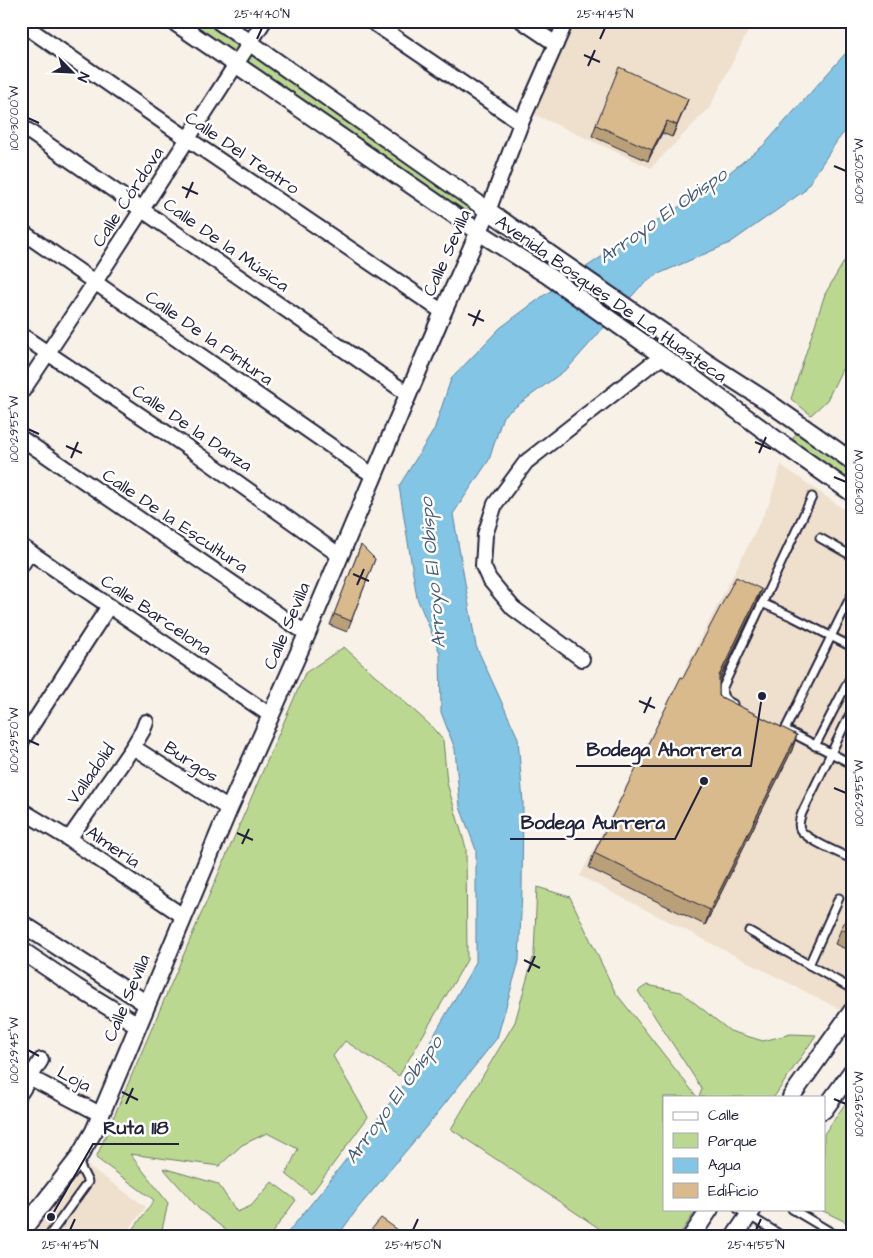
<svg xmlns="http://www.w3.org/2000/svg" width="873" height="1258" font-family="'Architects Daughter',sans-serif">
  <rect width="100%" height="100%" fill="#f7f1e8"/>
  <filter id="ink" filterUnits="userSpaceOnUse"><feTurbulence type="fractalNoise" baseFrequency=".02" numOctaves="2"/><feDisplacementMap in="SourceGraphic" scale="10" xChannelSelector="R" yChannelSelector="G"/><feConvolveMatrix kernelMatrix="1 2 1 2 8 2 1 2 1" color-interpolation-filters="sRGB"/></filter>
  <g filter="url(#ink)">
    <g fill="#eee0cc">
      <polygon points="562,21 753,21 710,107 651,168 518,107"/>
      <polygon points="781,465 852,515 852,994 841,1010 580,876 769,504"/>
      <polygon points="81,1161 146,1207 123,1237 22,1237"/>
    </g>
    <g fill="#bbd890" stroke="#6e7d66">
      <polygon points="170,21 229,21 481,196 462,230"/>
      <polygon points="852,248 852,349 827,400 811,415 791,399 825,294"/>
      <polygon points="806,419 852,451 852,495 786,449"/>
      <polygon points="344,647 429,724 443,740 447,783 466,848 467,960 399,1076 345,1041 333,1056 368,1117 311,1194 286,1174 298,1149 267,1133 242,1145 219,1166 130,1154 168,1203 162,1230 172,1237 128,1237 154,1200 96,1158 305,673"/>
      <polygon points="537,887 570,897 615,992 697,1097 664,1097 664,1209 697,1209 678,1237 612,1237 451,1129 515,1022 534,954"/>
      <polygon points="647,985 681,992 730,1031 763,1041 791,1034 816,1035 774,1097 699,1097 702,1089 638,991"/>
      <polygon points="852,1094 852,1225 819,1209 824,1209 824,1134"/>
      <polygon points="163,1168 218,1184 237,1212 251,1206 272,1182 296,1200 269,1237 232,1237 232,1235 199,1209"/>
    </g>
    <polygon fill="#83c5e4" stroke="#5c84a0" points="852,46 852,123 837,141 804,191 730,243 656,275 640,287 568,368 503,416 489,460 453,514 476,646 518,738 523,803 522,888 519,961 497,1038 436,1115 358,1208 337,1237 284,1237 320,1193 410,1077 476,962 476,850 460,807 455,749 441,712 440,653 417,598 399,486 434,430 451,379 500,328 543,296 631,237 715,184 764,145"/>
    <g fill="none" stroke-linecap="round" stroke-linejoin="round">
      <g stroke="#22223b" stroke-width="11">
        <g id="service">
          <polyline points="820,538 852,556"/>
          <polyline points="762,603 793,617 852,647"/>
          <path d="M733,704C725,700 721,696 723,687L812,497"/>
          <path d="M852,710L802,813C800,818 798,824 800,829C805,839 841,854 852,859"/>
          <polyline points="785,730 852,594"/>
          <polyline points="790,732 852,764"/>
          <polyline points="815,746 852,674"/>
          <polyline points="749,931 852,989"/>
          <polyline points="809,965 839,898"/>
          <polyline points="738,1209 784,1237"/>
          <polyline points="792,1209 839,1237"/>
          <polyline points="48,1237 88,1182 77,1160"/>
        </g>
      </g>
      <g stroke="#22223b" stroke-width="18">
        <g id="minor">
          <polyline points="371,21 521,123"/>
          <polyline points="522,21 556,44"/>
          <polyline points="21,23 188,139 443,312"/>
          <polyline points="21,126 408,394"/>
          <polyline points="488,211 521,123 566,21"/>
          <polyline points="21,231 374,476"/>
          <polyline points="21,335 196,453 339,555"/>
          <polyline points="21,393 95,282 264,21"/>
          <polyline points="21,438 307,634"/>
          <polyline points="21,546 270,715"/>
          <polyline points="21,566 30,552"/>
          <polyline points="582,659 513,608 489,579 483,566 485,535 495,504 526,462 650,365 664,357"/>
          <polyline points="21,742 109,606"/>
          <polyline points="133,747 229,809"/>
          <polyline points="21,810 69,839 183,916"/>
          <polyline points="69,839 133,747 143,730 146,722"/>
          <polyline points="31,1078 100,1114"/>
          <polyline points="21,1092 41,1060"/>
        </g>
      </g>
      <g stroke="#22223b" stroke-width="20">
        <g id="tertiary">
          <polyline points="173,21 479,232 547,275 692,377 781,443 852,493"/>
          <polyline points="219,21 557,259 709,364 765,400 852,461"/>
          <polyline points="21,923 147,1004"/>
          <polyline points="21,950 76,987 138,1025"/>
          <polyline points="791,1097 852,1011"/>
          <polyline points="824,1110 852,1071"/>
          <polyline points="21,1232 77,1160 94,1131 229,809 307,634 443,312 488,211"/>
          <polyline points="691,1237 710,1209"/>
          <polyline points="734,1237 753,1209"/>
        </g>
      </g>
      <use href="#service" stroke="#fff" stroke-width="7"/>
      <use href="#minor" stroke="#fff" stroke-width="14"/>
      <use href="#tertiary" stroke="#fff" stroke-width="16"/>
    </g>
    <g fill="#baa078" stroke="#22223b">
      <polygon points="688,99 672,137 662,133 648,161 592,136 596,125"/>
      <polygon points="361,545 375,559 347,632 330,625"/>
      <polygon points="756,604 719,680 719,696 797,735 792,750 705,925 589,868 594,853 683,678"/>
      <polygon points="852,907 852,952 835,944 841,929"/>
    </g>
    <g fill="#978262" stroke="#22223b">
      <polygon points="688,99 684,110 672,137 677,125"/>
      <polygon points="667,121 662,133 648,161 652,150"/>
      <polygon points="761,589 756,604 714,691 719,676"/>
      <polygon points="797,735 792,750 705,925 710,910"/>
    </g>
    <g fill="#d8ba8c" stroke="#22223b">
      <polygon points="619,67 688,99 677,125 667,121 652,150 596,125"/>
      <polygon points="361,545 375,559 351,621 334,614"/>
      <polygon points="736,577 761,589 719,676 719,696 797,735 710,910 594,853 681,677 683,678"/>
      <polygon points="852,907 852,934 841,929"/>
      <polygon points="381,1218 408,1237 365,1237"/>
    </g>
  </g>
  <path fill="none" stroke="#22223b" stroke-width="2" d="M257,39L262,28M600,39L605,28M584,55L600,62M588,66L595,50M28,118L39,123M834,166L846,171M182,187L198,194M186,198L193,182M468,314L484,321M473,326L480,310M28,429L39,434M755,442L771,449M66,446L82,453M759,453L766,437M71,458L78,442M834,477L846,482M353,574L369,581M357,585L364,569M639,701L655,708M644,713L651,697M28,740L39,745M834,788L846,793M237,833L253,840M242,844L249,829M524,960L540,968M528,972L535,956M28,1050L39,1056M122,1092L138,1100M834,1099L846,1104M126,1104L133,1088M70,1230L75,1219M413,1230L418,1219M756,1230L761,1219"/>
  <g text-anchor="middle" dominant-baseline="central" stroke-width="5" stroke-linejoin="round" paint-order="stroke">
    <g font-size="18" fill="#22223b" stroke="#fff">
      <text transform="translate(242 153) rotate(34)">Calle Del Teatro</text>
      <text transform="translate(128 197) rotate(-57)">Calle Córdova</text>
      <text transform="translate(226 245) rotate(35)">Calle De la Música</text>
      <text transform="translate(447 253) rotate(-66)">Calle Sevilla</text>
      <text transform="translate(611 299) rotate(35)">Avenida Bosques De La Huasteca</text>
      <text transform="translate(209 338) rotate(35)">Calle De la Pintura</text>
      <text transform="translate(192 428) rotate(34)">Calle De la Danza</text>
      <text transform="translate(175 521) rotate(34)">Calle De la Escultura</text>
      <text transform="translate(156 615) rotate(34)">Calle Barcelona</text>
      <text transform="translate(287 626) rotate(-67)">Calle Sevilla</text>
      <text transform="translate(191 762) rotate(33)">Burgos</text>
      <text transform="translate(91 774) rotate(-55)">Valladolid</text>
      <text transform="translate(113 847) rotate(34)">Almería</text>
      <text transform="translate(127 998) rotate(-67)">Calle Sevilla</text>
      <text transform="translate(74 1079) rotate(28)">Loja</text>
    </g>
    <g font-size="19" font-style="italic" fill="#445b76" stroke="#fff">
      <text transform="translate(663 216) rotate(-35)">Arroyo El Obispo</text>
      <text transform="translate(433 573) rotate(-95)">Arroyo El Obispo</text>
      <text transform="translate(394 1100) rotate(-54)">Arroyo El Obispo</text>
    </g>
  </g>
  <path fill="none" stroke="#22223b" stroke-width="2" d="M762 696L751 766H576M704 781L675 839H510M51 1217L93 1144H179"/>
  <g fill="#22223b" stroke="#fff" stroke-width="2">
    <circle cx="762" cy="696" r="5"/>
    <circle cx="704" cy="781" r="5"/>
    <circle cx="51" cy="1217" r="5"/>
  </g>
  <g font-size="19" text-anchor="middle" font-weight="bold" fill="#22223b" stroke="#fff" stroke-width="5" stroke-linejoin="round" paint-order="stroke">
    <text x="664" y="756">Bodega Ahorrera</text>
    <text x="593" y="829">Bodega Aurrera</text>
    <text x="136" y="1134">Ruta 118</text>
  </g>
  <rect width="873" height="1258" fill="none" stroke="#fff" stroke-width="55"/>
  <rect x="663" y="1096" width="162" height="115" fill="#ffffff" stroke="#a7a7b1"/>
  <rect x="673" y="1112" width="25" height="8" fill="#ffffff" stroke="#a7a7b1"/>
  <text x="708" y="1120" font-size="15" fill="#22223b">Calle</text>
  <rect x="673" y="1133" width="25" height="15" fill="#bbd890" stroke="#a7a7b1"/>
  <text x="708" y="1146" font-size="15" fill="#22223b">Parque</text>
  <rect x="673" y="1158" width="25" height="15" fill="#83c5e4" stroke="#a7a7b1"/>
  <text x="708" y="1170" font-size="15" fill="#22223b">Agua</text>
  <rect x="673" y="1183" width="25" height="15" fill="#d8ba8c" stroke="#a7a7b1"/>
  <text x="708" y="1196" font-size="15" fill="#22223b">Edificio</text>
  <g transform="translate(72 72) rotate(114)" stroke="#ffffff" stroke-width="4" paint-order="stroke">
  <path d="M0-4L9 19L0 12L-9 19Z" fill="#22223b"/>
  <text y="-8" font-size="14" font-weight="bold" text-anchor="middle" fill="#22223b">N</text>
  </g>
  <rect x="28" y="28" width="818" height="1202" fill="none" stroke="#22223b" stroke-width="2"/>
  <g font-size="12" text-anchor="middle" fill="#22223b">
    <text x="262" y="18">25°41'40"N</text>
    <text x="605" y="18">25°41'45"N</text>
    <text transform="translate(14 118) rotate(-90)" y="4">100°30'00"W</text>
    <text transform="translate(859 171) rotate(-90)" y="4">100°30'05"W</text>
    <text transform="translate(14 429) rotate(-90)" y="4">100°29'55"W</text>
    <text transform="translate(859 482) rotate(-90)" y="4">100°30'00"W</text>
    <text transform="translate(14 740) rotate(-90)" y="4">100°29'50"W</text>
    <text transform="translate(859 793) rotate(-90)" y="4">100°29'55"W</text>
    <text transform="translate(14 1050) rotate(-90)" y="4">100°29'45"W</text>
    <text transform="translate(859 1104) rotate(-90)" y="4">100°29'50"W</text>
    <text x="70" y="1249">25°41'45"N</text>
    <text x="413" y="1249">25°41'50"N</text>
    <text x="756" y="1249">25°41'55"N</text>
  </g>
</svg>
